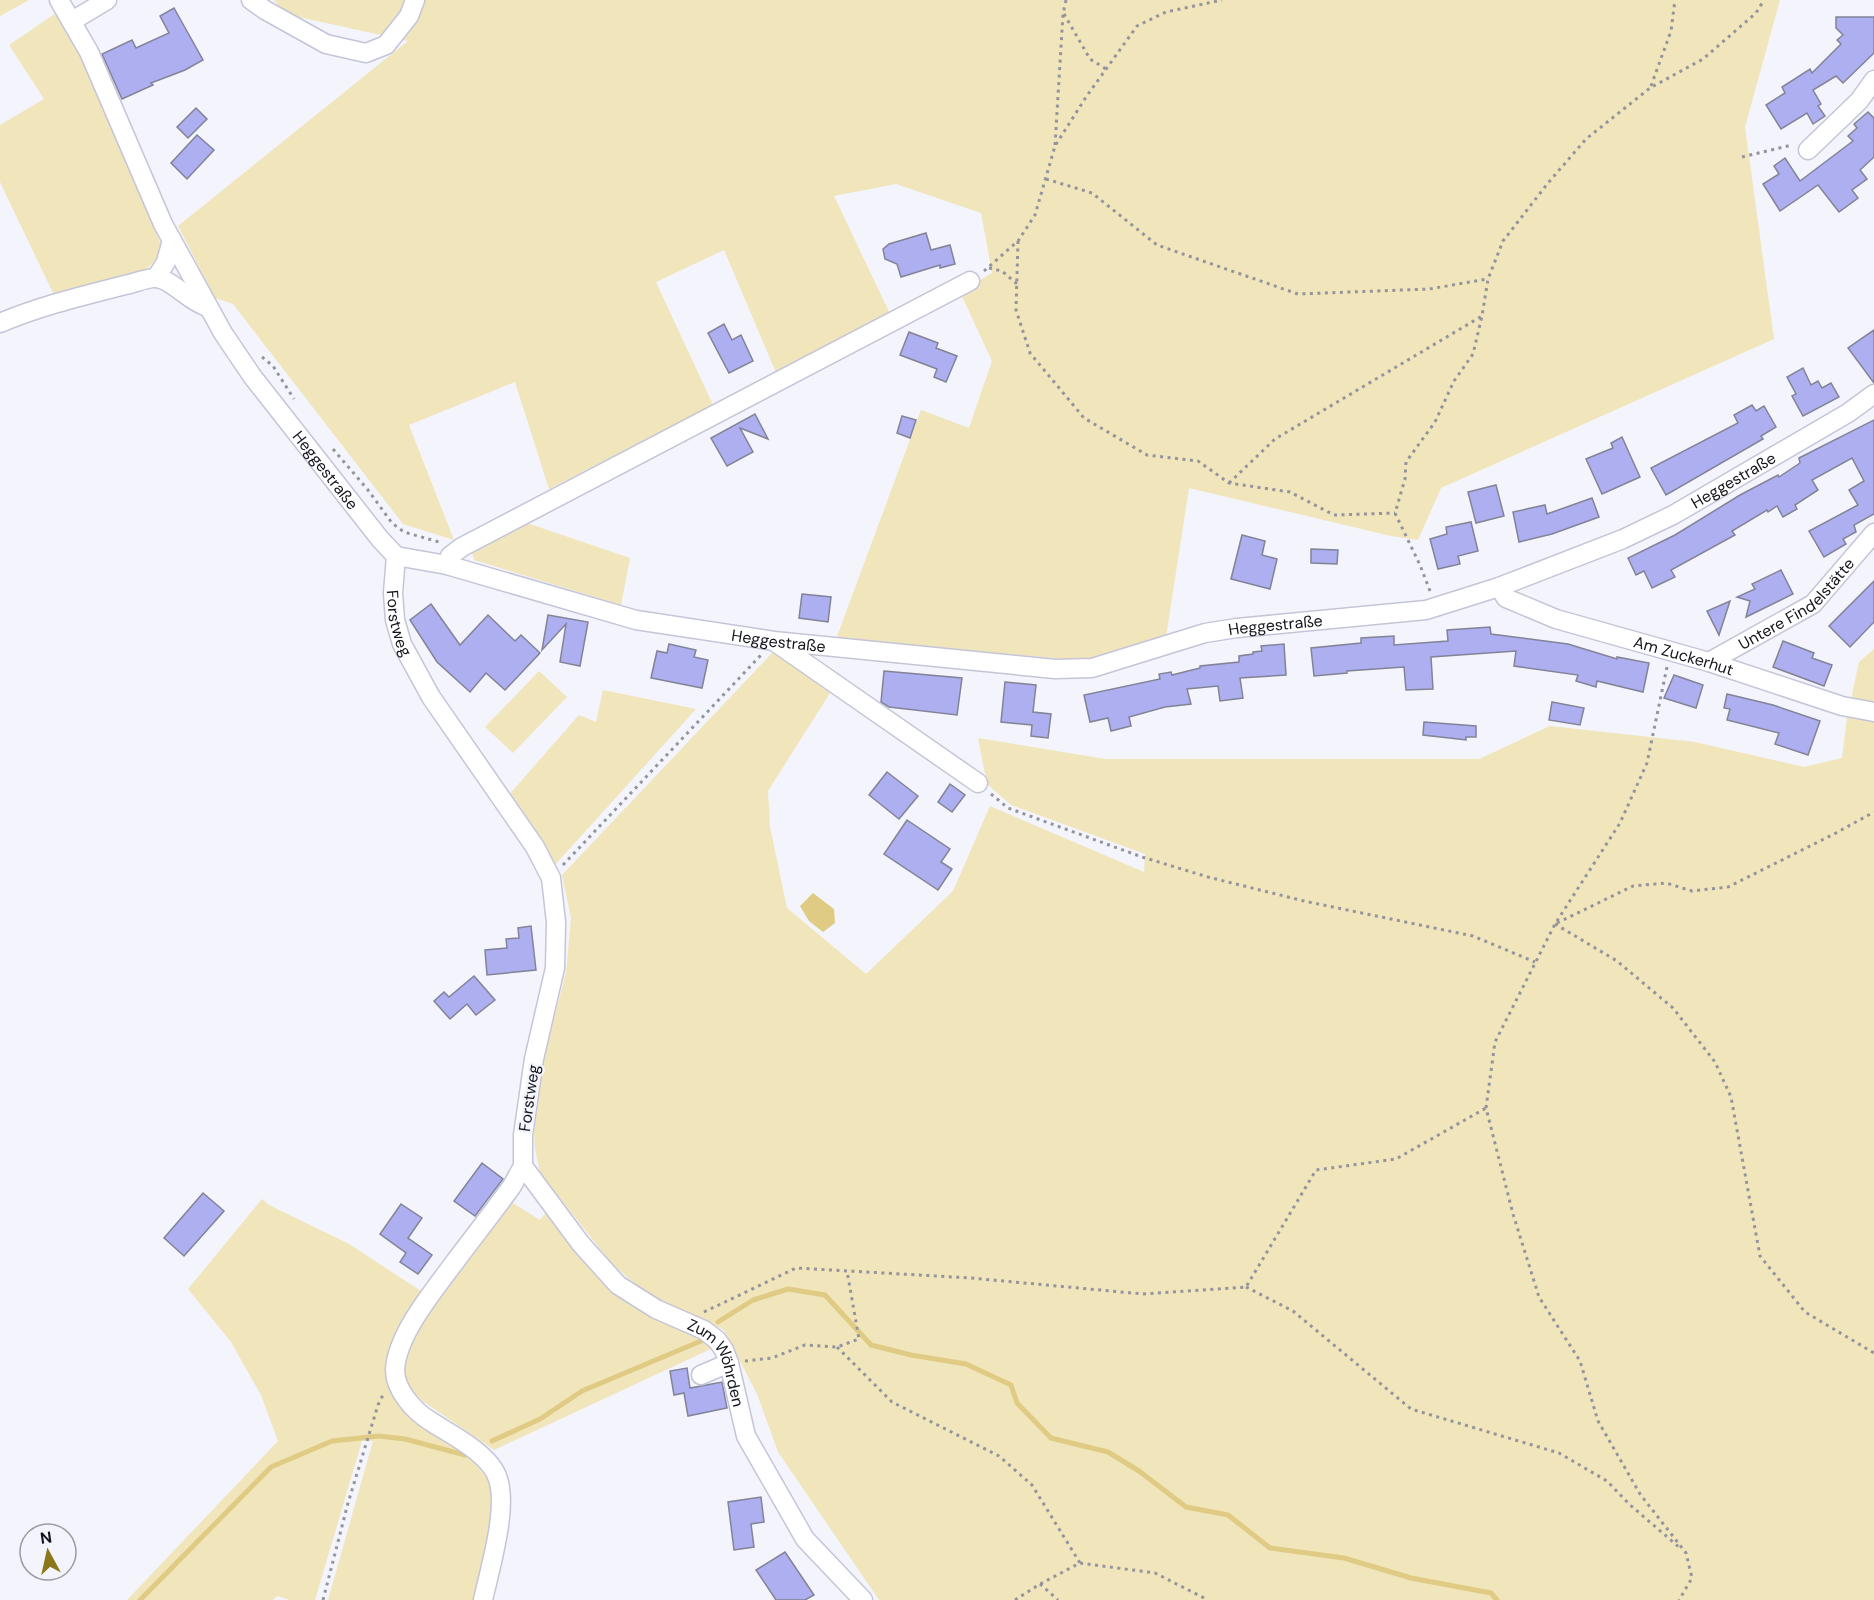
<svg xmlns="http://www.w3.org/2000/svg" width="1874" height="1600" font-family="'DM Sans',sans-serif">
  <rect width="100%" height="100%" fill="#f3f4fc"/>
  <g fill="#f1e5bb">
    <polygon points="0,0 29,0 0,16"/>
    <polygon points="274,0 1780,0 1745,127 1774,339 1441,488 1418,540 1391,536 1189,488 1166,637 1098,657 1076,660 836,639 921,410 969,428 992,361 960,292 992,273 981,213 896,184 834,196 891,316 777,375 724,250 656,282 713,405 549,489 515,382 409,425 454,540 403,524 233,304 215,298 178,226 408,41 285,14"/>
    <polygon points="59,11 83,55 161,245 157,258 148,268 54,295 0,182 0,125 44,99 9,45"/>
    <polygon points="521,521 630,558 621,605 474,560 472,552 476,545"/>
    <polygon points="1874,649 1874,1600 879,1600 778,1452 757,1394 724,1330 646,1293 612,1264 540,1173 535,1149 534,1131 544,1059 566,972 571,918 562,875 774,651 830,693 768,791 770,827 787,908 866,974 953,891 990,806 1144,872 1145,854 1011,805 987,784 978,738 1105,759 1479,759 1550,726 1695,742 1804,767 1842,758 1847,718 1859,662"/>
    <polygon points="539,671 567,697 513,753 485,727"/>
    <polygon points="603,690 696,709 553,867 508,796 579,715 596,722"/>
    <polygon points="262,1199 269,1205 349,1244 427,1295 389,1372 474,1457 489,1478 494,1497 493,1516 475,1600 328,1600 373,1441 362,1441 315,1600 290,1600 277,1596 273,1600 127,1600 278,1441 261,1395 231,1342 188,1289"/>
    <polygon points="511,1202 540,1220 547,1211 597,1275 633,1307 682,1329 713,1348 494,1450 421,1400 409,1388 404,1377 403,1364 415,1334"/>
  </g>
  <polygon fill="#dfcb83" points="813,893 834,909 835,923 823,932 809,921 800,906"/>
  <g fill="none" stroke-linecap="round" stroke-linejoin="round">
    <g stroke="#dfcb83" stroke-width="5">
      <polyline points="718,1322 753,1300 788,1289 825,1295 871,1345 911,1355 966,1364 1011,1385 1017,1403 1051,1438 1108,1452 1139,1471 1186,1507 1228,1515 1270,1548 1344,1558 1411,1578 1491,1593 1497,1600"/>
      <polyline points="492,1441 540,1419 582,1391 701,1341"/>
      <polyline points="140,1600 271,1467 332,1441 379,1436 405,1439 465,1455"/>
    </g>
  </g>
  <g fill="#adaff1" stroke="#828396" stroke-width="1.5">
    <polygon points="174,8 203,60 185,70 151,83 153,85 122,99 102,54 132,40 136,48 169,33 160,16"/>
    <polygon points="1836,17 1874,17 1874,53 1843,83 1836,76 1813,90 1821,104 1818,106 1825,116 1813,124 1807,113 1781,129 1766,105 1785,93 1782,87 1810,69 1812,73 1841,44 1837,40 1843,35 1836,28"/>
    <polygon points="196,108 207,119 188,138 177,127"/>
    <polygon points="1868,112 1874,118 1874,157 1860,170 1867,179 1852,190 1858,198 1839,212 1818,185 1780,211 1763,184 1779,174 1774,166 1785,158 1800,181 1853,141 1848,136 1857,128 1854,124"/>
    <polygon points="197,135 214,150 187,179 171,163"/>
    <polygon points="926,233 931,250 950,245 955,264 940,268 940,265 901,277 897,264 885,259 883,249 889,244"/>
    <polygon points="724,324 732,340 741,335 753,361 729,373 708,333"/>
    <polygon points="1874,330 1874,383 1848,348"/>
    <polygon points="909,332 938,343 936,348 957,356 946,382 934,377 937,369 900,355"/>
    <polygon points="1803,368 1811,385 1818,381 1822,388 1831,383 1839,397 1803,416 1792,396 1796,394 1787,377"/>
    <polygon points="1752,405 1756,411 1764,406 1776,427 1761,436 1763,439 1666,495 1651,468 1738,423 1734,415"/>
    <polygon points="755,414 768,439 740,428 753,452 727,466 711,438"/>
    <polygon points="902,416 916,420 910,438 897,433"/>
    <polygon points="1874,420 1874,514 1854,525 1856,532 1843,539 1846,544 1824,557 1809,531 1858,505 1849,490 1864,481 1852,458 1812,480 1818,490 1795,505 1797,509 1783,517 1777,506 1768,512 1767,510 1732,531 1735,535 1671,570 1675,577 1652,588 1644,571 1636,575 1628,558 1675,535 1740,495 1778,475 1779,477 1800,463 1799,458"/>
    <polygon points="1622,437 1640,477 1602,494 1586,459 1613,448 1611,443"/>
    <polygon points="1496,485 1504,516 1476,523 1468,492"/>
    <polygon points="1592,498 1599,517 1552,534 1519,542 1513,512 1545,505 1547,514"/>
    <polygon points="1471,522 1478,551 1458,556 1460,564 1438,569 1430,539 1447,534 1446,527"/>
    <polygon points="1242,535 1265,541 1262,555 1277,559 1270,589 1231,579"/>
    <polygon points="1311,549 1338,550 1337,564 1311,563"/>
    <polygon points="1781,570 1793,594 1746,617 1750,601 1737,597 1755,589 1752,584"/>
    <polygon points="1874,581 1874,622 1850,647 1829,626"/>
    <polygon points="802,594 831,597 828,622 799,618"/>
    <polygon points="1730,601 1719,635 1707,611"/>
    <polygon points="431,604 460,645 488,615 515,641 521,635 540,653 505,690 486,673 470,692 437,662 410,620"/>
    <polygon points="548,615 588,622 580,666 560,662 566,624 542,650"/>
    <polygon points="1490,627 1491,634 1568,644 1617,659 1617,657 1649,663 1643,692 1597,681 1596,687 1576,681 1578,675 1514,666 1516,651 1431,657 1433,689 1406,690 1404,667 1347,671 1347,673 1314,676 1311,648 1361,643 1361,638 1394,636 1394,645 1448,641 1447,630"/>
    <polygon points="1783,641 1814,653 1812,658 1832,665 1824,686 1773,667"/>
    <polygon points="669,644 696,650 694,657 708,660 702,688 651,678 657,651 667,653"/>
    <polygon points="1284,644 1286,675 1240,678 1243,698 1220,701 1218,686 1187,689 1191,704 1165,707 1129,717 1131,726 1111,731 1108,718 1090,722 1084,695 1160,679 1159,674 1171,672 1172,675 1200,668 1200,666 1239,662 1239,656 1253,654 1253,652 1262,651 1261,646"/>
    <polygon points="884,671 962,678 957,715 889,707 881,702"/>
    <polygon points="1674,675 1703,685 1696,708 1664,698"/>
    <polygon points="1005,682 1036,685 1033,712 1051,714 1048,738 1031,736 1032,725 1001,722"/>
    <polygon points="1727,694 1773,705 1820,721 1808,755 1775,744 1779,733 1727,720 1730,709 1724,708"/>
    <polygon points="1552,702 1584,708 1580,725 1549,720"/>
    <polygon points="1424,722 1476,726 1476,737 1466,737 1466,740 1423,735"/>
    <polygon points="887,772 918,796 899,819 869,795"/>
    <polygon points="950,784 965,795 952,812 938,802"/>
    <polygon points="907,820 950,849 941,862 952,869 938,890 884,854"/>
    <polygon points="531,926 536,970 487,975 485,950 507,948 506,939 519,938 518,928"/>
    <polygon points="474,976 495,1000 476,1015 467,1004 450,1019 434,1001 444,992 449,997"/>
    <polygon points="482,1163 503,1179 475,1216 454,1201"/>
    <polygon points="203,1193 224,1211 184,1256 164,1238"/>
    <polygon points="401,1204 422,1218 408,1238 432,1255 418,1274 400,1262 406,1253 380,1234"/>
    <polygon points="687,1368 690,1388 722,1382 727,1408 688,1416 684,1393 674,1395 670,1371"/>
    <polygon points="761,1497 764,1522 751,1524 754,1547 734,1550 728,1502"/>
    <polygon points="785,1552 814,1595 805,1600 776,1600 756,1570"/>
  </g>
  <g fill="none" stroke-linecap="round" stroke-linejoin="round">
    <g stroke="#c4c5d9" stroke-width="21">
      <g id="minor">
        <path id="s1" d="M59,0L89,52L163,224L223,333L252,376L380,539L396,556L447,565L636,620L774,641L1055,669L1092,668L1205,633L1237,628L1426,610L1499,587L1623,539L1673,515L1848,413L1874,394"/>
        <polyline points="251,0 265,10 326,44 366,53 386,45 409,16 415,0"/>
        <polyline points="72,21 107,0"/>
        <polyline points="1808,150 1859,101 1874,80"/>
        <polyline points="156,278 166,262 172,240"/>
        <path d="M0,323C40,306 82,296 125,285C132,284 149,277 156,278C172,279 189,302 208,307"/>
        <path id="s2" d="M396,556L393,593L395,620L402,644L431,697L535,847L551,878L556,922L555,968L534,1059L523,1135V1166L512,1186C494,1211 475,1235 457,1259C436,1288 397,1333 395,1370C395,1390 414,1411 430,1421C450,1434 491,1454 498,1479C508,1509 490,1568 483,1600"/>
        <polyline points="447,565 450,556 462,547 970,281"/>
        <path id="s3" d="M1499,587L1506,598L1556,619L1709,662L1842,706L1874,712"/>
        <polyline points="775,642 978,783"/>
        <path id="s4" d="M1709,662L1813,604L1874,533"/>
        <path id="s5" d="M523,1166L581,1244L618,1285L656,1309L704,1330L717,1340L724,1350L729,1363L746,1436L805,1539L863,1600"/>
        <polyline points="701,1375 729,1363"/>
      </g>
    </g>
    <g stroke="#94959c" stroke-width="3" stroke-dasharray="3 4.5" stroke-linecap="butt">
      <polyline points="1064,14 1090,59 1106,69"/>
      <polyline points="1651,86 1671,31 1675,0"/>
      <polyline points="1055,145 1063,14 1066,0"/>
      <polyline points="1742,157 1792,145"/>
      <polyline points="1046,179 1092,193 1157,245 1298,294 1429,289 1488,279"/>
      <polyline points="1018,241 1016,310 1030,353 1084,418 1147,455 1198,461 1229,483 1290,492 1334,515 1395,513"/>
      <polyline points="989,268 1002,271 1017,284"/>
      <polyline points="984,271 1018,241 1035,215 1055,146 1086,97 1137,26 1166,12 1222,0"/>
      <polyline points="262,357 273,366 294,399"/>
      <polyline points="333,449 368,490 392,523 404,532 439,542"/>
      <polyline points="1229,483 1275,439 1482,316"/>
      <polyline points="1430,591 1420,565 1395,513 1405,479 1406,462 1435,422 1454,381 1473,354 1482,316 1488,279 1503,241 1548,183 1586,139 1650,88 1703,59 1756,13 1764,0"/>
      <polyline points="1667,667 1647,763 1620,823 1555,924 1495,1042 1486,1108 1513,1214 1539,1297 1580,1361 1598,1421 1640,1494 1686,1553 1692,1578 1679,1600"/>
      <polyline points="991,794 1008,808 1142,857 1208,877 1304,901 1473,936 1535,962"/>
      <polyline points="563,865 761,655"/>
      <polyline points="1557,923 1633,886 1666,883 1692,891 1728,887 1836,833 1874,812"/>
      <polyline points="1555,924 1617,961 1673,1008 1715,1062 1731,1097 1760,1256 1805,1312 1874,1353"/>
      <polyline points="1246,1287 1293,1311 1411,1409 1559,1453 1607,1481 1629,1504 1680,1548"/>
      <polyline points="704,1312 796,1268 971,1278 1143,1294 1246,1287 1316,1170 1396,1159 1486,1108"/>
      <polyline points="837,1347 892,1402 999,1456 1032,1485 1080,1563"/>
      <polyline points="745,1361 772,1358 805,1345 837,1347 859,1339 847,1271"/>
      <polyline points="1040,1584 1058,1600"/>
      <polyline points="323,1600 348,1503 378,1405 383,1395"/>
      <polyline points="1015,1600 1040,1584 1080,1563 1155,1573 1208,1600"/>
    </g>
    <use href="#minor" stroke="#fff" stroke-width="18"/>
  </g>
  <g text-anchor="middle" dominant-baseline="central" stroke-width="5" stroke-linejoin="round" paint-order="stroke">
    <g font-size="16" fill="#14151c" stroke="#f3f4fc">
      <text stroke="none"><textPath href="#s1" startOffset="543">Heggestraße</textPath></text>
      <text stroke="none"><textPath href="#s1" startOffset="2037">Heggestraße</textPath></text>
      <text stroke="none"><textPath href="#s4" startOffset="106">Untere Findelstätte</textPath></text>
      <text stroke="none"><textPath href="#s2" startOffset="68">Forstweg</textPath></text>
      <text stroke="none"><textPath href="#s1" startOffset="1551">Heggestraße</textPath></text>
      <text stroke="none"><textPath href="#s1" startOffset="1047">Heggestraße</textPath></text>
      <text stroke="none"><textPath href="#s3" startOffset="200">Am Zuckerhut</textPath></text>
      <text transform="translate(529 1098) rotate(-82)">Forstweg</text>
      <text stroke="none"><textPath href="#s5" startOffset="285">Zum Wöhrden</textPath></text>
    </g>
  </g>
  <g transform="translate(48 1552) rotate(352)"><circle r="28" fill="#f3f4fc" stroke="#9a9ba2" stroke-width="1.5"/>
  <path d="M0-4.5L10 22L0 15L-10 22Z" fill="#8c761a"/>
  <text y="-9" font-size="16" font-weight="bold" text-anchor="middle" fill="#14151c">N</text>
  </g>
</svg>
